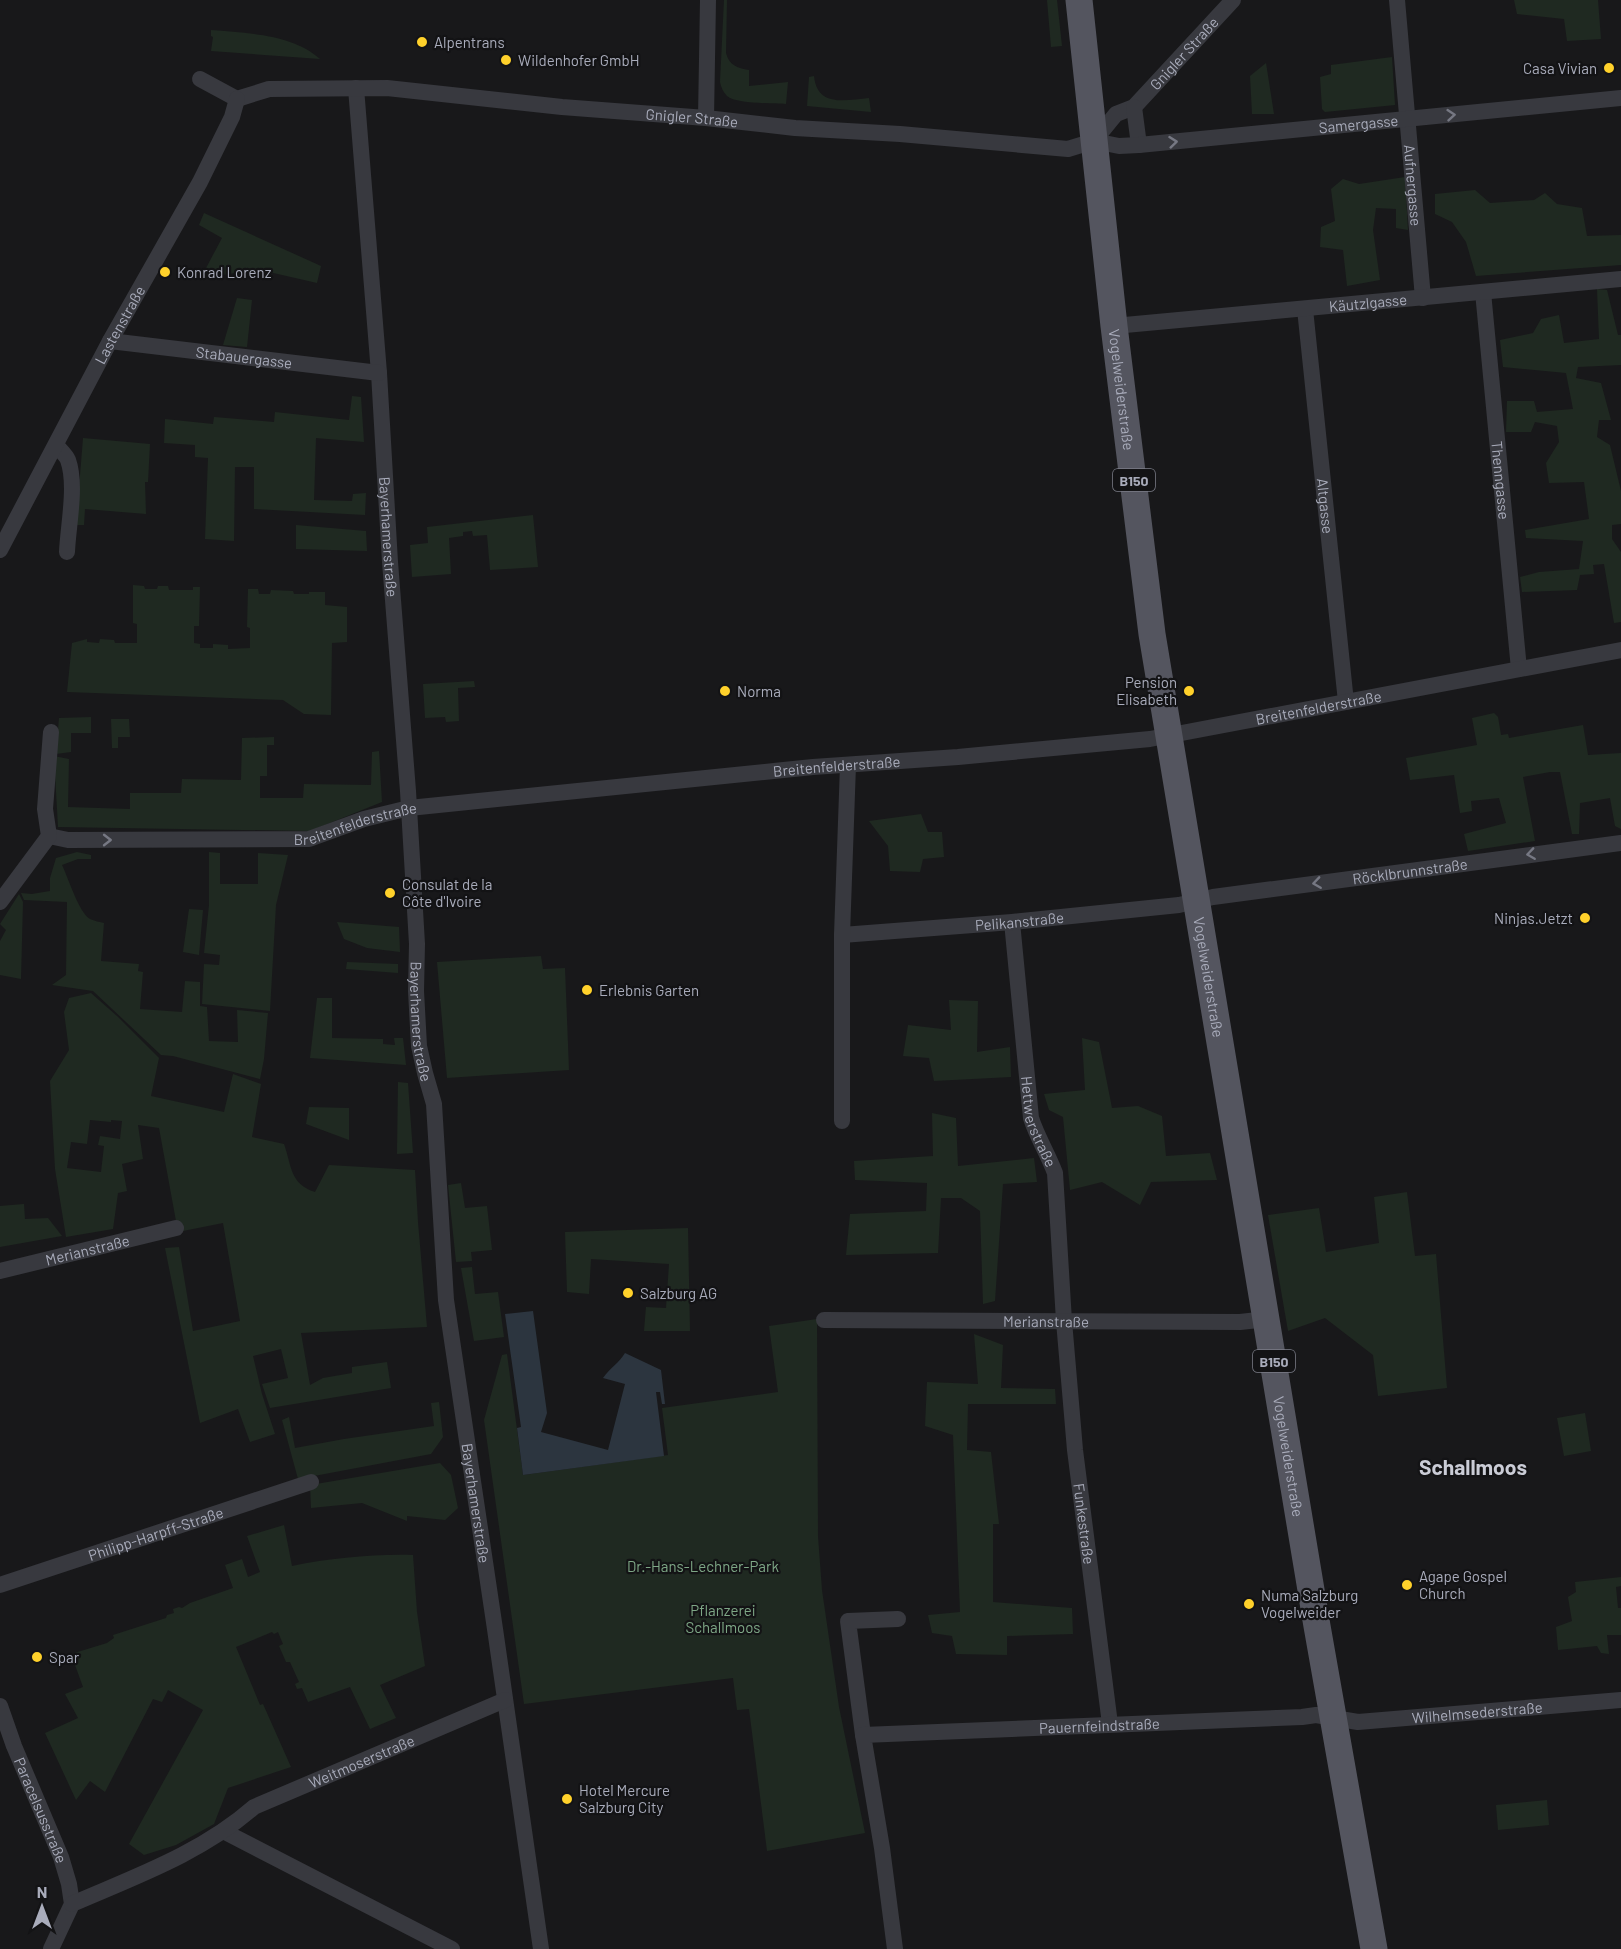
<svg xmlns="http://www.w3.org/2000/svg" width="1621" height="1949" font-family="Barlow,sans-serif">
  <rect width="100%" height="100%" fill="#18181a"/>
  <g fill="#1f2921" fill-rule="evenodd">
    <path d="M724,0H727L726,53C729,65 737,68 749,70V86L788,82L786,104C773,103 736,104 727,96C723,92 721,87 720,82Z"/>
    <polygon points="1047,0 1057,0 1062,46 1051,47"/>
    <polygon points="1514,0 1598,0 1601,39 1567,41 1564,19 1517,14"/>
    <path d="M211,30C246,33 293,34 320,59L211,51L213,37L211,36Z"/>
    <polygon points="1392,57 1395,105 1325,112 1322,109 1320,77 1331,74 1331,65"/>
    <polygon points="1266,63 1274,114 1252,114 1250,76"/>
    <path d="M814,76C817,108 847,100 869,98L871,112L807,106L809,77Z"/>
    <polygon points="1405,177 1408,230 1396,228 1396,209 1376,208 1373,230 1380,280 1347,286 1343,250 1320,247 1321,227 1335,221 1331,189 1343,179 1359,184"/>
    <polygon points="1475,190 1490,203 1534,200 1545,193 1557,204 1582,208 1587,236 1621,235 1621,265 1476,276 1466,242 1452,222 1435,214 1435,194"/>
    <polygon points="204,213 321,266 317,283 256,269 223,275 206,268 222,238 199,225"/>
    <polygon points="1597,289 1607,290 1618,335 1621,335 1621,365 1578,367 1576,378 1601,383 1611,420 1599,420 1597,437 1610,445 1621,491 1621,524 1612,525 1612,539 1621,552 1621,622 1614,623 1604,564 1593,565 1594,574 1580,575 1577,590 1522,592 1520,577 1539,572 1579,569 1583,541 1526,538 1525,530 1589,519 1584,482 1549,483 1546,463 1559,442 1557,426 1535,422 1531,432 1506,432 1507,401 1534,401 1537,412 1573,409 1566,373 1503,367 1500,340 1533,333 1541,319 1559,315 1564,343 1599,339"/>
    <polygon points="237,298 252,300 247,347 223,345"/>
    <polygon points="352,396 361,397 364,442 316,438 314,500 352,501 353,494 366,493 365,515 254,509 254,467 235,467 234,541 205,539 208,458 195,457 195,445 164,443 165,419 213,424 214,417 274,422 275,412 349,420"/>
    <polygon points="83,438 150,444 148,482 145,482 146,514 85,509 84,525 76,525"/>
    <polygon points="533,515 538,567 490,570 487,535 473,536 472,531 463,532 463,536 449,538 451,574 412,577 410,545 428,543 427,527"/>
    <polygon points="296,525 366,531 367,551 296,549"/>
    <polygon points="133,585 144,586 145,589 157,589 158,586 168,586 169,590 193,590 193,587 200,587 199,626 194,626 194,643 200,644 200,648 213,648 213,644 228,645 228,649 250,648 250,628 247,627 248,589 258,589 259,594 270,594 271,590 293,591 294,594 309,594 309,592 325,592 325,605 347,607 347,642 332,643 331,715 304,714 283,700 67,692 72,643 87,639 87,642 99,643 100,639 114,640 115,643 137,643 137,624 133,623"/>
    <polygon points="474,681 475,687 458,688 459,721 446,722 445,717 425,718 423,684"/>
    <polygon points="1494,713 1498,717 1501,735 1508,734 1509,738 1583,725 1588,755 1621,753 1621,829 1615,826 1610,798 1580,803 1579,834 1572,834 1560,772 1550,772 1523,777 1535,841 1468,851 1464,834 1506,823 1499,798 1471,801 1472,811 1460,813 1454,775 1410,780 1406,758 1477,745 1472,718"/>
    <polygon points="91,717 91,733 71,733 71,752 56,754 59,718"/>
    <polygon points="111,719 129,719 130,737 118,737 118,748 112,748"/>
    <polygon points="274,737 274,745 267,745 267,776 260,776 260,798 303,798 304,784 371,785 372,752 379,751 382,802 310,831 58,827 54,756 69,759 68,807 130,809 130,793 181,793 182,779 241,780 242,738"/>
    <polygon points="921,814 928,832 942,832 944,857 923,859 920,872 890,871 888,846 869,821"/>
    <path d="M77,852L91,855V859H78L62,865C68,877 79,913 90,919C94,921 100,922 104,923L101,961L139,964L138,971L143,972L140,1009L182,1012L185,981L200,982V1006L207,1007L209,1041L238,1042L237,1010L268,1013L264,1059L260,1079L173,1056L161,1055L93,991L52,985L66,975L67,902L24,900L21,893L32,894L50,891V878L56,858Z"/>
    <polygon points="209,852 220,853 220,884 258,884 258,853 288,855 276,905 270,1011 202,1004 204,964 219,965 220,955 204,953 209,905"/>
    <polygon points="19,894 23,902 21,979 0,975 0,941 6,930 0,924"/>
    <polygon points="189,909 203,910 199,955 183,952"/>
    <polygon points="337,922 399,927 400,952 367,948 344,939"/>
    <polygon points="541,956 543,969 565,968 569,1070 447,1078 437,962"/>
    <polygon points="347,962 398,964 398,973 346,969"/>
    <path d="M91,993L117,1016L159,1058L151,1096L224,1112L233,1074L261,1084L252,1137L284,1144C292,1167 290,1184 315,1192L329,1165L415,1170L418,1222L427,1327L301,1333L310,1385L323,1378L352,1373V1367L387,1362L391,1388L270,1408L262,1384L288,1378L281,1349L253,1356L262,1394L275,1434L250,1442L238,1409L200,1423L165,1248L179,1247L193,1331L240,1321L223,1223L178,1232L159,1128L138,1125L143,1159L122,1164L127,1191L118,1193L113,1229L66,1237L55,1169L50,1081L69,1050L64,1012L69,998ZM90,1120L111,1122V1120L122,1121L120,1139L100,1136L98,1145L104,1146L101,1172L67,1168L71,1142L87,1144Z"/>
    <polygon points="317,998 332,998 332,1038 383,1039 383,1044 395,1045 394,1038 403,1038 406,1065 310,1058"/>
    <polygon points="949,1000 978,1001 977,1052 1010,1047 1011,1077 934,1081 929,1058 903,1056 908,1025 951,1030"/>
    <polygon points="1082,1038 1099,1042 1112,1108 1138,1106 1162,1116 1166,1156 1210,1153 1217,1180 1151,1182 1140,1205 1102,1182 1070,1190 1063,1117 1049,1110 1044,1094 1085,1090"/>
    <polygon points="398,1082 408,1083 413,1153 397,1154"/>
    <polygon points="309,1107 349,1108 349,1140 306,1124"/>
    <polygon points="932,1113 956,1118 958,1166 1034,1158 1037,1182 1003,1184 995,1301 983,1304 980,1211 961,1198 941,1198 938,1253 846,1255 850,1214 926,1211 927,1183 855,1180 854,1161 933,1156"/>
    <polygon points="461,1183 465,1208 487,1206 492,1250 471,1252 472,1261 456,1262 448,1185"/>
    <polygon points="1407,1192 1415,1256 1436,1254 1447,1388 1378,1396 1373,1355 1325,1318 1288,1331 1268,1215 1319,1208 1326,1252 1379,1243 1374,1197"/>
    <polygon points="24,1204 25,1219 48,1218 62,1236 0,1247 0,1206"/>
    <polygon points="688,1228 690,1331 644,1331 646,1307 666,1308 669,1264 591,1259 589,1294 567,1292 565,1232"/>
    <polygon points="472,1267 475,1294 498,1292 504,1337 474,1341 461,1268"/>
    <polygon points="817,1319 818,1536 822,1590 839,1707 865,1833 767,1851 749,1709 737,1710 733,1678 524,1704 484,1420 502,1355 507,1354 523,1475 668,1455 662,1408 778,1392 769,1326"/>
    <polygon points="974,1334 1003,1345 1001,1388 1055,1389 1056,1404 968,1404 967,1450 991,1452 999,1524 993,1524 993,1602 1072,1608 1073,1634 1007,1636 1007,1655 956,1654 952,1636 932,1633 928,1615 960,1612 953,1435 925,1426 927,1382 978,1384"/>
    <polygon points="439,1402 443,1437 431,1454 298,1479 282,1420 289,1417 295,1448 344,1439 434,1426 431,1403"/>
    <polygon points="1585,1413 1591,1451 1564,1456 1557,1418"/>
    <polygon points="440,1463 451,1475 458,1508 445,1520 407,1516 407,1521 362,1503 311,1508 310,1485"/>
    <path d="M284,1525L292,1566C332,1558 372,1554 413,1555L417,1612L425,1666L380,1685L396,1718L370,1729L350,1687L308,1702L302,1688L297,1689L295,1684L299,1682L290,1662H286L279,1646L283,1644L278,1632L274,1634L272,1632L236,1647L260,1705L263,1704L291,1767L228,1788L214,1824L176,1845L144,1855L129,1844L203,1710L168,1690L162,1702L153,1699L105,1792L90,1781L76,1800L45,1733L78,1718L65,1694L83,1687L71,1654L107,1643L114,1638L113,1635L166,1618L167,1615L174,1613L173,1609L179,1607L182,1608L190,1603L233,1588L225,1565L242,1559L248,1577L260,1572L247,1536Z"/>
    <polygon points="1621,1577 1621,1586 1616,1587 1618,1608 1621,1608 1621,1635 1607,1635 1609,1654 1601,1653 1597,1646 1558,1650 1556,1627 1572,1621 1568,1597 1576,1592 1575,1582"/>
    <polygon points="1547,1800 1549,1825 1498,1830 1496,1805"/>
  </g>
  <path fill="#2c353f" d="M533,1311L547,1413L541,1432L608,1450L625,1384L603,1378C610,1368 619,1363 625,1353L661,1370L665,1404H662L660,1392H656L664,1456L523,1475L517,1428L521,1427L505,1314Z"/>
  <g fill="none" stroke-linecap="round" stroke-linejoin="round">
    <g stroke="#38393f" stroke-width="16">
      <path id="s1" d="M1397,0L1423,298"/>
      <polyline points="200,79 237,99"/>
      <path id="s2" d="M356,88L379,373L390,562L408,791L417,944L416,991L419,1046L425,1073L434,1104L446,1300L495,1629L541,1949"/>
      <path id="s3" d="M237,99L269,89L387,88L562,107L706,118L795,128L900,134L1068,149L1094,141L1116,114L1134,107L1233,0"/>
      <polyline points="1134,107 1139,145"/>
      <polyline points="706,118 708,0"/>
      <path id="s4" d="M1094,141L1119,146L1139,145L1621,98"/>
      <path id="s5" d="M1483,292L1519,669"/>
      <path id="s6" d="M1305,309L1346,702"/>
      <path id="s7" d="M1114,326L1621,279"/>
      <path id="s8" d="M110,341L379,373"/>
      <path d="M56,445C60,450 66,455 68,460C77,485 68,526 67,552"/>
      <path id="s9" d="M0,550L110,341L200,182L232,117L237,99"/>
      <path id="s10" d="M49,836L68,840L309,839L364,819L409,808L813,767L958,757L1150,739L1621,650"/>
      <polyline points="0,902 49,836 45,809 51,732"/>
      <path id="s11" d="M1012,922L1031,1118C1037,1137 1048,1154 1055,1173L1064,1321L1075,1450L1110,1724"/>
      <path id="s12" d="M842,935L1012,922L1179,905L1213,897L1621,843"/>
      <polyline points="842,1121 842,935 848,765"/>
      <path id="s13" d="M0,1271L176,1228"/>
      <path id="s14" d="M824,1320L1240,1322L1267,1319"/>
      <path id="s15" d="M0,1585L311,1482"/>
      <path id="s16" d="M0,1706L14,1746L61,1857L69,1884L72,1904L51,1949"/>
      <polyline points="863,1735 848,1621 898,1619"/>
      <polyline points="223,1831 452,1949"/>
      <path id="s17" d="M72,1904C134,1877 202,1853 254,1807L505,1700"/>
      <path id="s18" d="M895,1949L882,1848L863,1735L1302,1717L1316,1715L1358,1722L1621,1700"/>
    </g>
    <path stroke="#54555f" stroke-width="27" id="s19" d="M1079,0L1114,326L1152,634L1317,1626L1374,1949"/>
  </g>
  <defs><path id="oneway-chevron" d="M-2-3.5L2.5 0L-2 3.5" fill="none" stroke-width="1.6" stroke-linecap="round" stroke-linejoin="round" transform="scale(1.5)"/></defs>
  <g stroke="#767883">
    <use href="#oneway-chevron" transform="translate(1451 115) rotate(-5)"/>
    <use href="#oneway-chevron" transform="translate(1173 142) rotate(-6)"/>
    <use href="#oneway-chevron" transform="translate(107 840)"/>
    <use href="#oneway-chevron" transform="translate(1531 854) rotate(172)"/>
    <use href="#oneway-chevron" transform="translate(1317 883) rotate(172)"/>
  </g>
  <g fill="#ffd12b" stroke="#131315" stroke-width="2">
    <circle cx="422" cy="42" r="6"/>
    <circle cx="506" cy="60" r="6"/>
    <circle cx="1609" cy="68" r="6"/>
    <circle cx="165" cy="272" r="6"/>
    <circle cx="725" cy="691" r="6"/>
    <circle cx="1189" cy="691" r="6"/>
    <circle cx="390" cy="893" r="6"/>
    <circle cx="1585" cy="918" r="6"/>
    <circle cx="587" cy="990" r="6"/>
    <circle cx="628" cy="1293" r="6"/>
    <circle cx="1407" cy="1585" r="6"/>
    <circle cx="1249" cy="1604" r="6"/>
    <circle cx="37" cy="1657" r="6"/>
    <circle cx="567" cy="1799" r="6"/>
  </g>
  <g text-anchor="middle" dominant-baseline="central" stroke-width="4.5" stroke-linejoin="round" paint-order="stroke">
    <g fill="#131315" stroke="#7c7e89" stroke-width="1.5">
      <rect x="1113" y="469" width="42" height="22" rx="4.5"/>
      <rect x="1253" y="1350" width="42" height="22" rx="4.5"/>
    </g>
    <g font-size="14" font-weight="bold" fill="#a9acbb">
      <text x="1134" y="480">B150</text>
      <text x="1274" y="1361">B150</text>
    </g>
    <g font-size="15" fill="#a9acbb" stroke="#131315" text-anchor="start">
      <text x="434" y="42">Alpentrans</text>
      <text x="518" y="60">Wildenhofer GmbH</text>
      <text x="1597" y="68" text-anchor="end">Casa Vivian</text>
      <text x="177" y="272">Konrad Lorenz</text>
      <text x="1177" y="682" text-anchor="end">Pension<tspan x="1177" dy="17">Elisabeth</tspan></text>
      <text x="737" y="691">Norma</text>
      <text x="402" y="884">Consulat de la<tspan x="402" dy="17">Côte d'Ivoire</tspan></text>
      <text x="1573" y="918" text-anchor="end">Ninjas.Jetzt</text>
      <text x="599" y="990">Erlebnis Garten</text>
      <text x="640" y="1293">Salzburg AG</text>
      <text x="1419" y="1576">Agape Gospel<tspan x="1419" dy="17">Church</tspan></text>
      <text x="1261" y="1595">Numa Salzburg<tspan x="1261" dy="17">Vogelweider</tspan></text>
      <text x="49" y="1657">Spar</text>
      <text x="579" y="1790">Hotel Mercure<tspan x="579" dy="17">Salzburg City</tspan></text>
    </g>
    <g font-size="15" fill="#a9acbb" stroke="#131315">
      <text stroke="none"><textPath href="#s3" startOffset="990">Gnigler Straße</textPath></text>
      <text stroke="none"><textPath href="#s3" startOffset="458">Gnigler Straße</textPath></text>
      <text stroke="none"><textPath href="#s4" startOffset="266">Samergasse</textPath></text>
      <text stroke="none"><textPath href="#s1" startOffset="186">Aufnergasse</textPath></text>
      <text stroke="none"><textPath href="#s7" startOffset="255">Käutzlgasse</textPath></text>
      <text stroke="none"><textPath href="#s9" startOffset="255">Lastenstraße</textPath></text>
      <text stroke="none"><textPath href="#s8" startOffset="135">Stabauergasse</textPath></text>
      <text stroke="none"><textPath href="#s19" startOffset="392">Vogelweiderstraße</textPath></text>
      <text stroke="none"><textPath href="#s5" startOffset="189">Thenngasse</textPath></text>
      <text stroke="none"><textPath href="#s6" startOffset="198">Altgasse</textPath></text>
      <text stroke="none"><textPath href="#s2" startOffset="450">Bayerhamerstraße</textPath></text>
      <text stroke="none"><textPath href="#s10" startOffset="1281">Breitenfelderstraße</textPath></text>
      <text stroke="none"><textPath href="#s10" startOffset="795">Breitenfelderstraße</textPath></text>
      <text stroke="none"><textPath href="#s10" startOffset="309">Breitenfelderstraße</textPath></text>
      <text stroke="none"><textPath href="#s12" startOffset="572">Röcklbrunnstraße</textPath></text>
      <text stroke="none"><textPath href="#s12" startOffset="178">Pelikanstraße</textPath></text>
      <text stroke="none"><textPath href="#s19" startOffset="986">Vogelweiderstraße</textPath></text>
      <text stroke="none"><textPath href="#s2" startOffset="936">Bayerhamerstraße</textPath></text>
      <text stroke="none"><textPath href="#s11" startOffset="202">Hettwerstraße</textPath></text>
      <text stroke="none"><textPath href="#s13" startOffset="90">Merianstraße</textPath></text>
      <text stroke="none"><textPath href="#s14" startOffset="222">Merianstraße</textPath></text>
      <text stroke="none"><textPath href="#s19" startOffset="1472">Vogelweiderstraße</textPath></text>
      <text stroke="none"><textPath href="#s2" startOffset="1422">Bayerhamerstraße</textPath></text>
      <text stroke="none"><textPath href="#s11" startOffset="609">Funkestraße</textPath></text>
      <text stroke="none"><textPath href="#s15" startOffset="164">Philipp-Harpff-Straße</textPath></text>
      <text stroke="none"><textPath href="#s18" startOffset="832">Wilhelmsederstraße</textPath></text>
      <text stroke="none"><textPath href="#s18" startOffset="453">Pauernfeindstraße</textPath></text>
      <text stroke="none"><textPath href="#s17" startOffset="324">Weitmoserstraße</textPath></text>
      <text stroke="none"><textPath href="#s16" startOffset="112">Paracelsusstraße</textPath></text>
    </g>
    <g font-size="15" fill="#7ea786" stroke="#131315">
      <text x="703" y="1566">Dr.-Hans-Lechner-Park</text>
      <text x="723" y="1610">Pflanzerei<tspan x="723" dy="17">Schallmoos</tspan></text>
    </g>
    <g font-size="21" font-weight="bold" fill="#caccd6" stroke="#131315">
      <text x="1473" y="1466">Schallmoos</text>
    </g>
  </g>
  <g transform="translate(42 1907)" stroke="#131315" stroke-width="4.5" paint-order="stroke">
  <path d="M0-4.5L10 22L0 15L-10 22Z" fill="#a9acbb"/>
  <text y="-9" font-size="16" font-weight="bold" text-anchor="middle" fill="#a9acbb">N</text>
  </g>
</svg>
